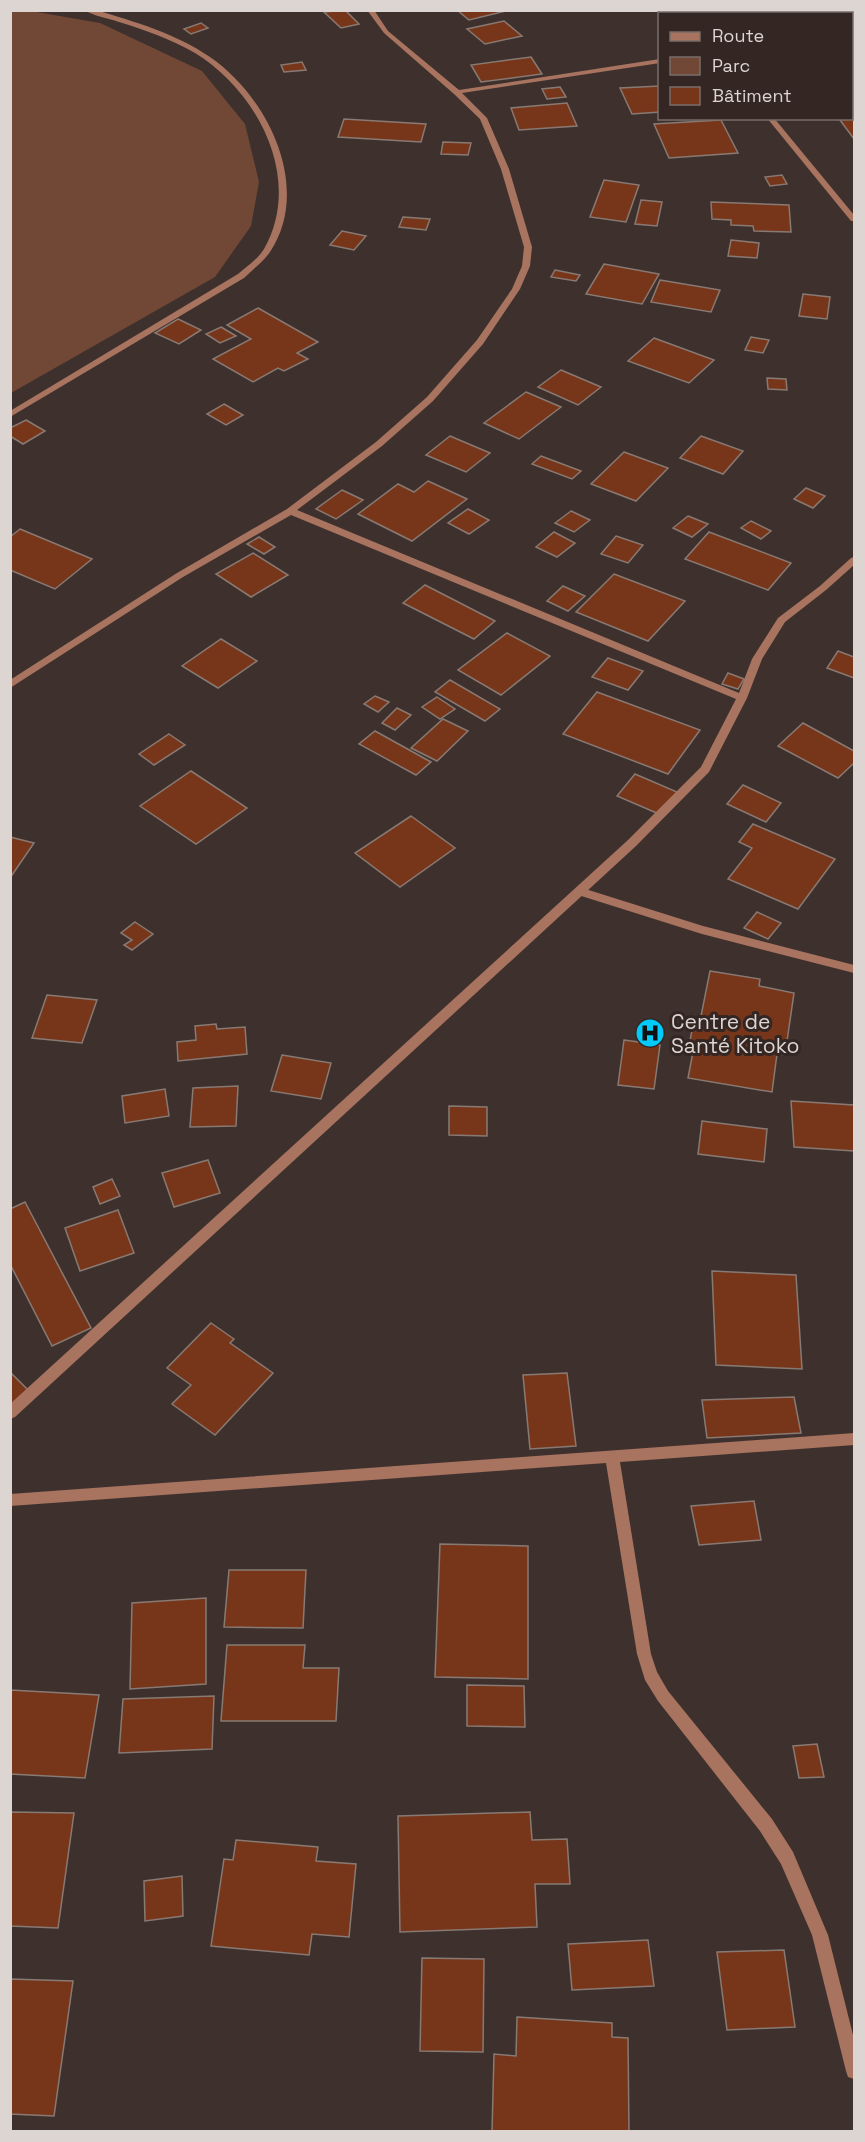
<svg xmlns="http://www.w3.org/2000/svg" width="865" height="2142" font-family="'Space Grotesk',sans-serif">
  <rect width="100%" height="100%" fill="#3e312d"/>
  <polygon fill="#714736" points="11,10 31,11 100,23 202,71 245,124 259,182 251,226 215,277 11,393"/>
  <g fill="#77361a" stroke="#887973" stroke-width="1.5">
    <polygon points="345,10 359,24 341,28 324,12"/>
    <polygon points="457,10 510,10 469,20"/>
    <polygon points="504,21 522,36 485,44 467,29"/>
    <polygon points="201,23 208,28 191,34 184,29"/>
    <polygon points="531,57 542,74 481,82 471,65"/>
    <polygon points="302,62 306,70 284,72 281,65"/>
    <polygon points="660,86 660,112 632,114 620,88"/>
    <polygon points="560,87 566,97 547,99 542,89"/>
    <polygon points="567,103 577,126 519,130 511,108"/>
    <polygon points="854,118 854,139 840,120"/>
    <polygon points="344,119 426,124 421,142 338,137"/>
    <polygon points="721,120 738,153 669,158 654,124"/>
    <polygon points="443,142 471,143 468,155 441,154"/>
    <polygon points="782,175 787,184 770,186 765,177"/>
    <polygon points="604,180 639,185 626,222 590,217"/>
    <polygon points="641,200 662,202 657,226 635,224"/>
    <polygon points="711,202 789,205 791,232 754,231 753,226 731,225 731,220 712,219"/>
    <polygon points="403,217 430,219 426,230 399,227"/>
    <polygon points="342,231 366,236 354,250 330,245"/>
    <polygon points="731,240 759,243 757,258 728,256"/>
    <polygon points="604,264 659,274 642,304 586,294"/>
    <polygon points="555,270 580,275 576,281 551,277"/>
    <polygon points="660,280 720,290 711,312 651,302"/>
    <polygon points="803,294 830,297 827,319 799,316"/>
    <polygon points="258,308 318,342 297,353 308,359 284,371 278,368 253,382 213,359 251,339 227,325"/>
    <polygon points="178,319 201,330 179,344 155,333"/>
    <polygon points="221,327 236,336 220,343 206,334"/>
    <polygon points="751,337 769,340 763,353 745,350"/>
    <polygon points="654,338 714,360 689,383 628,361"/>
    <polygon points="561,370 601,387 578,405 538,387"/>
    <polygon points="767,378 786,379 787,390 768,389"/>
    <polygon points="526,392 561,407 519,439 484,423"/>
    <polygon points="224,404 243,415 226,425 207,414"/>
    <polygon points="26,420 45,431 23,444 10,436 10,428"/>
    <polygon points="450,436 490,453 466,472 426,455"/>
    <polygon points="701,436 743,451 723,474 680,458"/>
    <polygon points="624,452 668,468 636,501 591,484"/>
    <polygon points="541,456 581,471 572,479 532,464"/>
    <polygon points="428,481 467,499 412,541 358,514 398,484 414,492"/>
    <polygon points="806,488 825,496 813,508 794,499"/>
    <polygon points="342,490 363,500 336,519 316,509"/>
    <polygon points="468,509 489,520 469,534 448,523"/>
    <polygon points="571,511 590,520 574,532 555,523"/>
    <polygon points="688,516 708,524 692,537 673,528"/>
    <polygon points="751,521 771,531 761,539 741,528"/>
    <polygon points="20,529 92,559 55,589 10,570 10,537"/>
    <polygon points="554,532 575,543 557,557 536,547"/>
    <polygon points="709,532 791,563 768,590 685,559"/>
    <polygon points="616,536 643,545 628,563 601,554"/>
    <polygon points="259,537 275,547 264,554 247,544"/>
    <polygon points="253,553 288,575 251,597 216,574"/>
    <polygon points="614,574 685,601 648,641 576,612"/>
    <polygon points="425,585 495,621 474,639 403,603"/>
    <polygon points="563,586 585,596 568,611 547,601"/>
    <polygon points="507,633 550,656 501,695 458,670"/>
    <polygon points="221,639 257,661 218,688 182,666"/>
    <polygon points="838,651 854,657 854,678 827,668"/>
    <polygon points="608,658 643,671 628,690 592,677"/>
    <polygon points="728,673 744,679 738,689 722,684"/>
    <polygon points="450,680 500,709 485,721 435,692"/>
    <polygon points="597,692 700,730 668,774 563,734"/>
    <polygon points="375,696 389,702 378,712 364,704"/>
    <polygon points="437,697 455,709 440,719 422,707"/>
    <polygon points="397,708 411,715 395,730 382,723"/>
    <polygon points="443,719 468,731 437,761 411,748"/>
    <polygon points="803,723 854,751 854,763 838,778 778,746"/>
    <polygon points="375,731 431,762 416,775 359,744"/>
    <polygon points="169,734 185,745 154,765 139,754"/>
    <polygon points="191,771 247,808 196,844 140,806"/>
    <polygon points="635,774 677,792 659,814 617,796"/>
    <polygon points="743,785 781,803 766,822 727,804"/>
    <polygon points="411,816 455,848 400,887 355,853"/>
    <polygon points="753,824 835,859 798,909 728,879 752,848 739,842"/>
    <polygon points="10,837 34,843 10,878"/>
    <polygon points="757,912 781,923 768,939 744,928"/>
    <polygon points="135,922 153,934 132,950 124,945 132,940 121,933"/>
    <polygon points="710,971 760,979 759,986 794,993 785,1055 777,1054 772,1092 688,1078 693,1052 688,1051 693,1025 699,1026"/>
    <polygon points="47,995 97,1000 82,1043 32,1038"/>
    <polygon points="216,1024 217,1029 245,1027 247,1054 178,1061 177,1042 196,1040 195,1026"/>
    <polygon points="624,1040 660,1045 654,1089 618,1085"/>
    <polygon points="282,1055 331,1063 321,1099 271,1091"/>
    <polygon points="238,1086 236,1126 190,1127 193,1088"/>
    <polygon points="165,1089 169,1116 125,1123 122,1096"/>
    <polygon points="791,1101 854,1105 854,1151 794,1147"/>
    <polygon points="449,1106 487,1107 487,1136 449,1135"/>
    <polygon points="702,1121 767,1129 764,1162 698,1154"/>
    <polygon points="208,1160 220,1193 174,1207 162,1173"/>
    <polygon points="112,1179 120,1196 100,1204 93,1187"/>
    <polygon points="25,1202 91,1328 52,1346 10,1264 10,1209"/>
    <polygon points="118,1210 134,1253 80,1271 65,1228"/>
    <polygon points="712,1271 796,1275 802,1369 716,1365"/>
    <polygon points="211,1323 234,1339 230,1343 273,1373 215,1435 172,1404 191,1385 167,1368"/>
    <polygon points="10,1372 29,1391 10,1405"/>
    <polygon points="567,1373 576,1446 530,1449 523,1375"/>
    <polygon points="794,1397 801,1433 707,1438 702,1400"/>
    <polygon points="754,1501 761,1540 699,1545 691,1506"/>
    <polygon points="440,1544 528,1546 528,1679 435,1677"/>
    <polygon points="229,1570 306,1570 303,1628 224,1627"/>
    <polygon points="206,1598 206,1684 130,1689 132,1603"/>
    <polygon points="227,1645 305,1645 303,1668 339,1668 336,1721 221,1721"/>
    <polygon points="467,1685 524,1686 525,1727 467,1726"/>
    <polygon points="10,1690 99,1695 85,1778 10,1774"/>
    <polygon points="214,1696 212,1749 119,1753 123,1699"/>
    <polygon points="817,1744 824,1777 799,1778 793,1746"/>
    <polygon points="10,1812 74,1813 58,1928 10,1926"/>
    <polygon points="530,1812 532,1840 567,1839 570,1884 535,1884 537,1927 400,1932 398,1816"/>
    <polygon points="236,1840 318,1847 316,1861 356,1864 349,1937 312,1934 309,1955 211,1946 224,1859 233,1860"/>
    <polygon points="182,1876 183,1916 145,1921 144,1881"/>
    <polygon points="648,1940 654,1986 572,1990 568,1944"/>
    <polygon points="784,1950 795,2027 727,2030 717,1952"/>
    <polygon points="422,1958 484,1959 483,2052 420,2051"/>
    <polygon points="10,1979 73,1981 54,2116 10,2114"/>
    <polygon points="517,2017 612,2023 612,2037 628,2038 629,2132 492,2132 494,2054 516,2056"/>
  </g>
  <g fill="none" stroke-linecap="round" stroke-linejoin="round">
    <g fill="#a87460" fill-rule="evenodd">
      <path d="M84,10H96C135,22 175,33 210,57C267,96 313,187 270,252C263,262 253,269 244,278L10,417V411L238,274C247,266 258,259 264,249C304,178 257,91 195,53C171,39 145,30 119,22C107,18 94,16 84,10Z"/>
      <polygon points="579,887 703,926 854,965 854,973 702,934 575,894 573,891"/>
    </g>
    <g fill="#a87460" fill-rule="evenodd">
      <polygon points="367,10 374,10 388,31 459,90 660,59 660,63 462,93 487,118 509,169 532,247 530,266 520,289 483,344 433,401 382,446 297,510 739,693 752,659 778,618 820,586 851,558 854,557 854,565 826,590 785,622 762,659 747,698 709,772 636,846 15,1417 10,1419 10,1404 628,840 701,767 736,699 291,515 183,577 10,688 10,680 177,573 287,509 376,442 427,397 477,340 512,289 522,266 524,247 501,169 480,119 454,94 384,33"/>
      <polygon points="666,10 673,10 675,14 668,14"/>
      <polygon points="806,10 813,10 815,14 808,14"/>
      <polygon points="852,52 854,53 854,59 852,58"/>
      <polygon points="767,118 774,118 854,215 854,221 851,221"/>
      <polygon points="854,1433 854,1445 620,1462 651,1654 657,1672 668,1691 772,1819 793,1852 828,1935 854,2039 854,2079 848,2077 846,2071 812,1935 781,1864 760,1831 658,1701 645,1680 637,1654 606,1463 10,1506 10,1494"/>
    </g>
  </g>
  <defs>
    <g id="hospital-disc" transform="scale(1.5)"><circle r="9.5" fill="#03cbf9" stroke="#342723"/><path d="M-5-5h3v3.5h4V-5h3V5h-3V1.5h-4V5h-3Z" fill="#111"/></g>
  </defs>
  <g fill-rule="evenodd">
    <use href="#hospital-disc" x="650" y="1033"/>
  </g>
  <g text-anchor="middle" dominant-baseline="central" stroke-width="6" stroke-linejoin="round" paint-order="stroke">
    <g font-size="21" fill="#ddd5d2" stroke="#342723" text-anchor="start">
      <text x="671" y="1021">Centre de<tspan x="671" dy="24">Santé Kitoko</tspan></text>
    </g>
  </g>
  <rect width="865" height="2142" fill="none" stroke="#ddd5d2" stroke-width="24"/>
  <rect x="658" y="12" width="195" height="108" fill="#342723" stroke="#786d69" stroke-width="1.5"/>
  <rect x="670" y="32" width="30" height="9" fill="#a87460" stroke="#786d69" stroke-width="1.5"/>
  <text x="712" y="42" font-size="18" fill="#ddd5d2">Route</text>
  <rect x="670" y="57" width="30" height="18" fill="#714736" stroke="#786d69" stroke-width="1.5"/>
  <text x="712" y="72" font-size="18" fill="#ddd5d2">Parc</text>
  <rect x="670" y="87" width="30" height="18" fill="#77361a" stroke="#786d69" stroke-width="1.5"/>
  <text x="712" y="102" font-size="18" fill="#ddd5d2">Bâtiment</text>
</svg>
